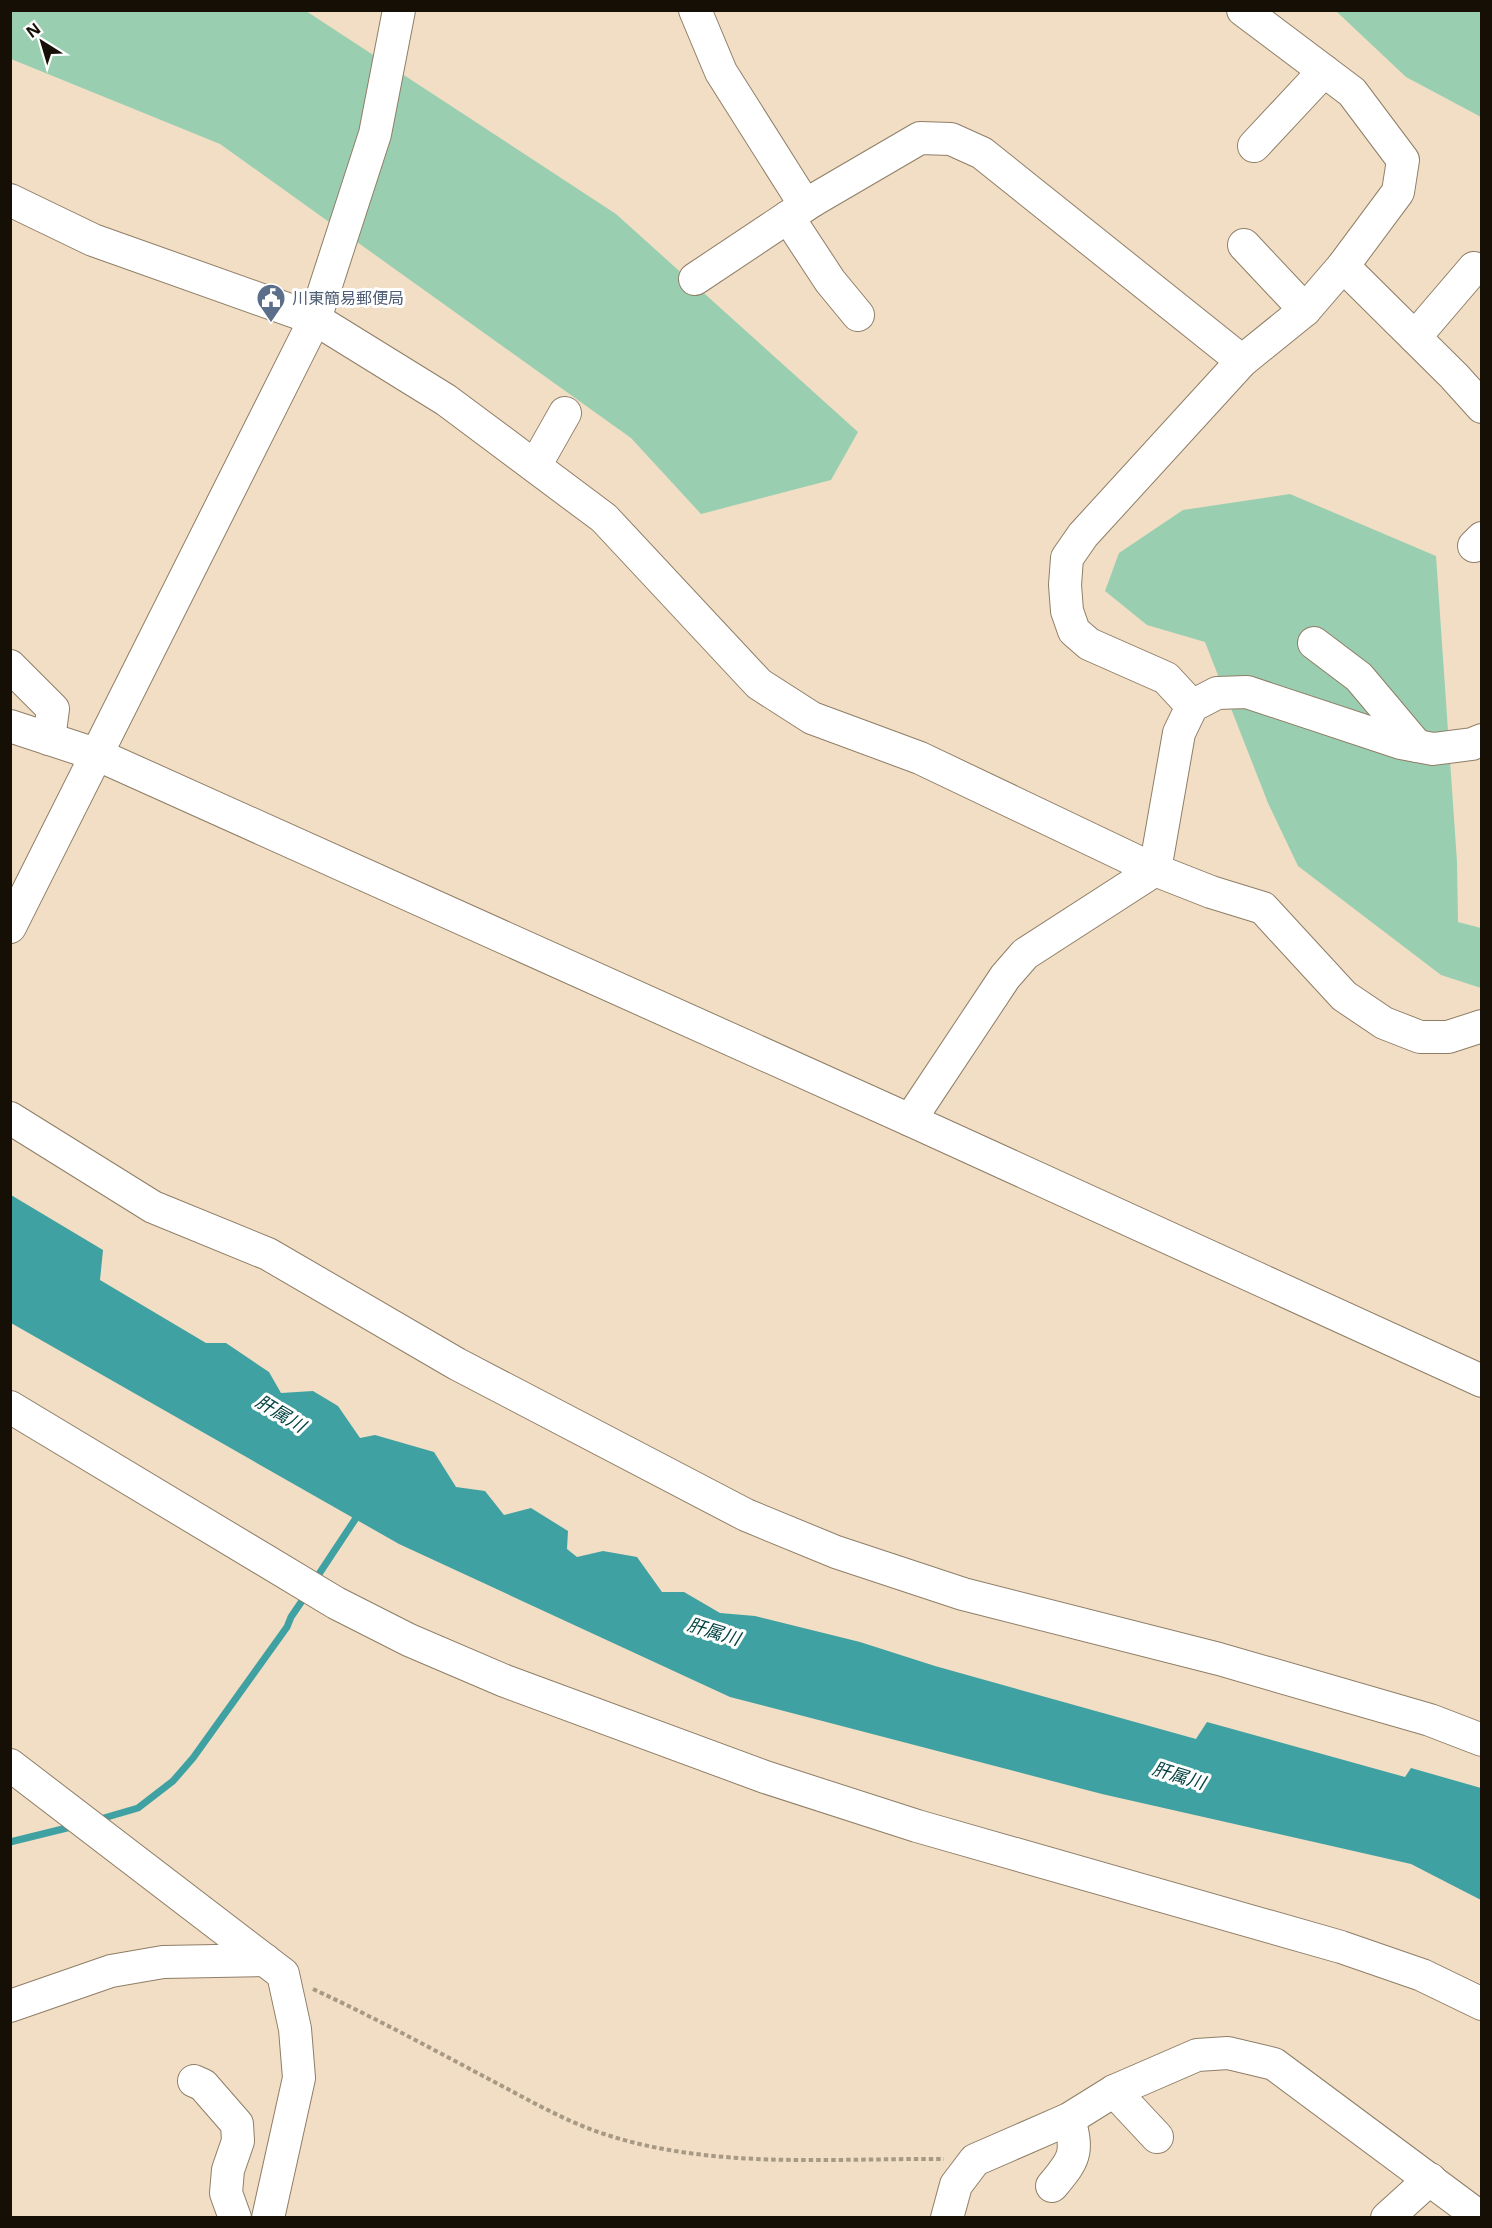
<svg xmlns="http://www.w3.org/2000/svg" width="1492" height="2228" font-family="'Open Sans','Noto Sans JP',sans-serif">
  <rect width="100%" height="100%" fill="#f1dec5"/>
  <g fill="#99cfb0">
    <polygon points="10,11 306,11 616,214 858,432 831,480 701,514 631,438 220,144 11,59"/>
    <polygon points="1336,11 1481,11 1481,117 1406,77"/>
    <polygon points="1290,494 1436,556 1457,862 1458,922 1481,928 1481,988 1441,975 1298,866 1268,803 1205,642 1147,625 1105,591 1119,553 1183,510"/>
  </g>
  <polygon fill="#3fa1a2" points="11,1195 103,1250 100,1280 206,1343 226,1343 269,1372 281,1393 313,1391 338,1406 360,1438 375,1435 434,1452 456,1487 485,1491 504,1515 531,1508 568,1531 567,1549 577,1557 603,1551 637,1557 662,1592 684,1592 720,1613 755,1616 860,1642 935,1666 1196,1739 1207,1722 1405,1777 1411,1768 1481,1788 1481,1900 1411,1864 1102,1794 730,1697 399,1544 11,1323"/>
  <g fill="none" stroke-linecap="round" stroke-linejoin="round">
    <g stroke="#3fa1a2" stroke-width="7">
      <polyline points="315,1580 360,1512"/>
      <polyline points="97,1820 138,1808 173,1781 193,1758 287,1627 291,1617 306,1595"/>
      <polyline points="10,1842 75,1826"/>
    </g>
    <g stroke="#8f7e67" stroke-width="34">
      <g id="minor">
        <polyline points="695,10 721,72 800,197 812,201 920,138 951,139 982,153 1242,361"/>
        <polyline points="1254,146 1324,71"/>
        <polyline points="10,200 93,240 315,319 446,400 604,518 759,684 812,718 920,758 1155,870 1211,892 1263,908 1344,996 1384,1023 1420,1037 1448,1037 1482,1026"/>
        <polyline points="788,217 830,281 858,315"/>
        <polyline points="1244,245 1305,310"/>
        <polyline points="1343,266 1454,376 1482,407"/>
        <polyline points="695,279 812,201"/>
        <polyline points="1415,337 1474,268"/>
        <polyline points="535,466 565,413"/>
        <polyline points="1474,546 1482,538"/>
        <polyline points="1314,643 1359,677 1417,746"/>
        <polyline points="10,666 53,709 49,739"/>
        <polyline points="1192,706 1166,678 1089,644 1074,631 1067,611 1065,585 1067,558 1083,535 1242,361 1305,310 1343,266 1398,192 1403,160 1352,92 1243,10"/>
        <polyline points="10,726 98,755 910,1120 1482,1381"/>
        <polyline points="10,927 315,319 375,134 399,10"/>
        <polyline points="10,1118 153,1207 268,1254 457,1364 746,1515 836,1552 963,1594 1219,1659 1430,1720 1482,1740"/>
        <polyline points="910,1120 1005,977 1025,954 1155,870 1179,733 1192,706 1217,693 1247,692 1401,743 1433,749 1472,744 1482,740"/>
        <polyline points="10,1407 336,1603 409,1640 505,1681 765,1777 917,1826 1341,1947 1422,1975 1482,2004"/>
        <polyline points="10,1765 283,1974 295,2029 299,2078 268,2218"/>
        <polyline points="10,2006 111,1971 163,1962 265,1960"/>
        <polyline points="194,2081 203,2085 237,2124 238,2141 228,2170 226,2193 235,2218"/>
        <polyline points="1114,2091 1157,2137"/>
        <path d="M1052,2186C1074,2160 1079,2153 1069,2119"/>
        <polyline points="947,2218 956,2185 975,2160 1069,2119 1114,2091 1197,2055 1228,2053 1274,2064 1481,2218"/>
        <polyline points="1387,2218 1430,2179"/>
      </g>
    </g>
    <path stroke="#a89985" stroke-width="4" stroke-dasharray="4.5 3" stroke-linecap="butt" d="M313,1989C371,2016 427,2046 483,2076C522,2096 560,2119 601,2133C711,2170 830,2158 944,2159"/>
    <use href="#minor" stroke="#fff" stroke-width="32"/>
  </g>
  <defs>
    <g id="civic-pin" transform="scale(1.5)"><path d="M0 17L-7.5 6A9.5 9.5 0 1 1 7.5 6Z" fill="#5c6f8a" stroke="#fff"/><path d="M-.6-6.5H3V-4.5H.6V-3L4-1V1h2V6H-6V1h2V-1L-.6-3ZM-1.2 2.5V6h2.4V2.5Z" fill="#fff"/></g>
  </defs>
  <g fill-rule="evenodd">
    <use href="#civic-pin" x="271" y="298"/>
  </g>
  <g text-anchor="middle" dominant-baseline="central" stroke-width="6" stroke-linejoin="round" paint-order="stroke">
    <g font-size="16" fill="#4e5e75" stroke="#fff" text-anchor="start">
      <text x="292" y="298">川東簡易郵便局</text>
    </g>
    <g font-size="18" font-style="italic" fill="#044343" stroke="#fff">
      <text transform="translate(281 1413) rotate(31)">肝属川</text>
      <text transform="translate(714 1631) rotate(17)">肝属川</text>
      <text transform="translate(1179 1775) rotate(17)">肝属川</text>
    </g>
  </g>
  <rect width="1492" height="2228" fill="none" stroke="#150f06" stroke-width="24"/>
  <g transform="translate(42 42) rotate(323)" stroke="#ffffff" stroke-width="4.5" paint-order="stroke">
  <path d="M0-4.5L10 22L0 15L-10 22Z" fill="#150f06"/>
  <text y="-9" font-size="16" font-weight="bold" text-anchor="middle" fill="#150f06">N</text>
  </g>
</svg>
